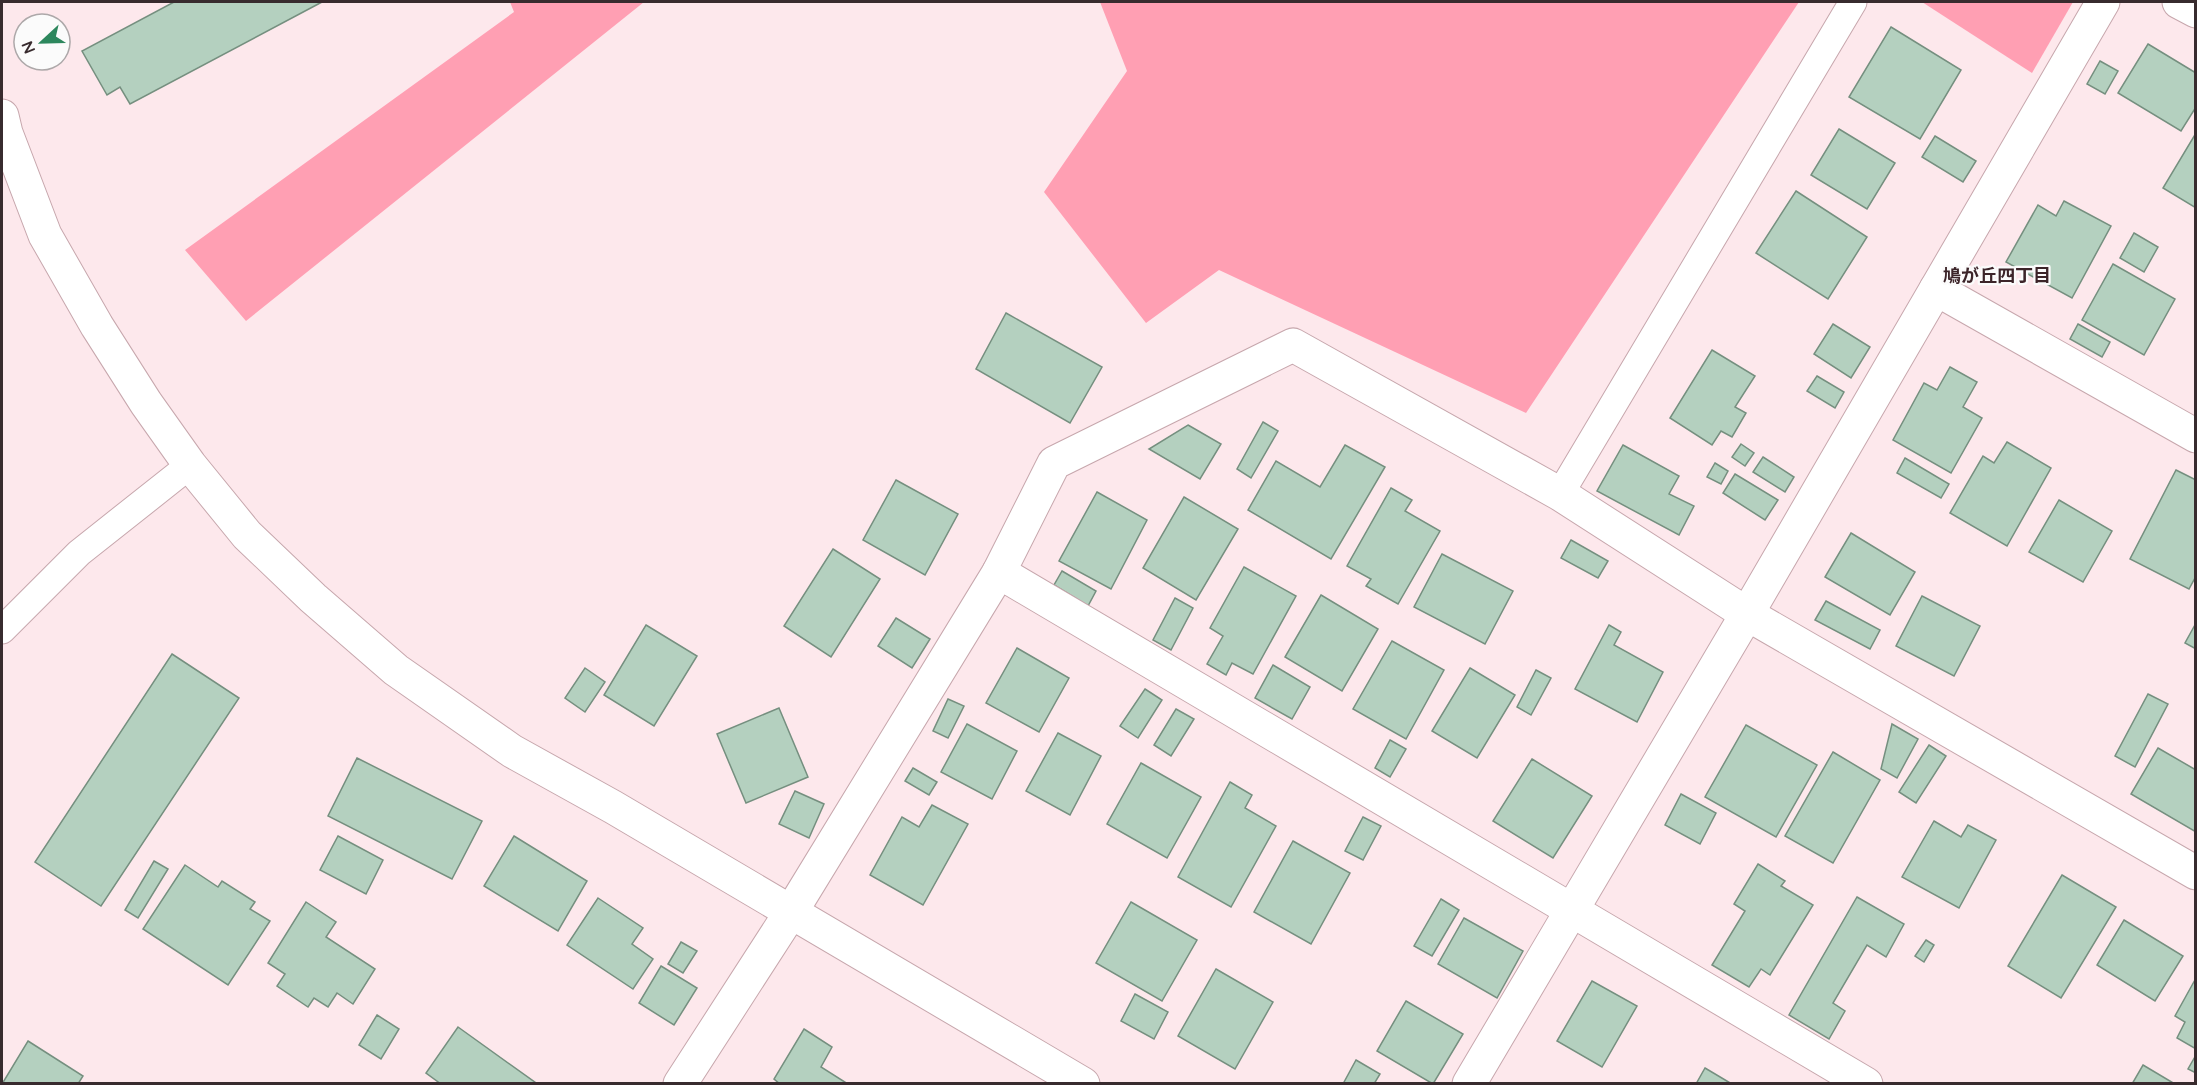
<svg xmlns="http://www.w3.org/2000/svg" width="2197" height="1085" font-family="Quicksand,'Noto Sans JP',sans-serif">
  <rect width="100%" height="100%" fill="#fde8ec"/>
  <g fill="#ff9fb3">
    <polygon points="510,2 644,2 246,321 185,250 514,12"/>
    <polygon points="1100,2 1799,2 1526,413 1219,270 1146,323 1044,192 1127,71"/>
    <polygon points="1922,2 2073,2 2032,73"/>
  </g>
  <g fill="#b4d0bf" stroke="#758f7f" stroke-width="1.5">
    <polygon points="174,2 322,2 130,104 120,87 107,95 82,51"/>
    <polygon points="1891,27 1961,70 1920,139 1849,97"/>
    <polygon points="2148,44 2196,73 2196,107 2181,131 2118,93"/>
    <polygon points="2100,61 2118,71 2105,94 2087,84"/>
    <polygon points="1839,129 1895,163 1867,209 1811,175"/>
    <polygon points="2196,133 2196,208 2163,188"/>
    <polygon points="1935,136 1976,161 1963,182 1922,157"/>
    <polygon points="1796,191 1867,237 1828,299 1756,253"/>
    <polygon points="2064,201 2111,226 2072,298 2006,262 2038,205 2056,216"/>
    <polygon points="2134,233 2158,247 2144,272 2120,258"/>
    <polygon points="2113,264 2175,299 2144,355 2082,320"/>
    <polygon points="1006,313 1102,367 1070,423 976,369"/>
    <polygon points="1833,324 1870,347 1851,378 1814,354"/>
    <polygon points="2078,324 2110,342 2102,357 2070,339"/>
    <polygon points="1712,350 1755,376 1735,407 1746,413 1732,437 1721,431 1712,445 1670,418"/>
    <polygon points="1950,367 1977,382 1963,407 1982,418 1951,473 1893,440 1924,383 1937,390"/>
    <polygon points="1817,376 1844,392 1835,408 1807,391"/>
    <polygon points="1263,422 1278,431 1251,478 1237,469"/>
    <polygon points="1188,425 1221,444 1200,479 1149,449"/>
    <polygon points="2007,442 2051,468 2007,546 1950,513 1983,456 1994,463"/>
    <polygon points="1741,444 1754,453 1745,466 1732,457"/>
    <polygon points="1345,445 1385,467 1331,559 1248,510 1276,461 1320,487"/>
    <polygon points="1623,445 1679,476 1669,494 1694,506 1679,535 1597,491"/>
    <polygon points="1763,457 1794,477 1785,492 1753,472"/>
    <polygon points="1905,458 1949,484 1941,498 1897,473"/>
    <polygon points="1715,463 1728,471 1721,484 1707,477"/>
    <polygon points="2176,470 2196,480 2196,576 2189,589 2130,559"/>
    <polygon points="1735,474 1778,500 1765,520 1723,493"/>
    <polygon points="896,480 958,514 925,575 863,540"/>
    <polygon points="1391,488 1412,500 1405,511 1440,531 1398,604 1366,586 1371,579 1347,566"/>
    <polygon points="1097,492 1147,520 1111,589 1059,561"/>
    <polygon points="1184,497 1238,529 1196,600 1143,568"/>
    <polygon points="2059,500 2112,531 2083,582 2029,552"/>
    <polygon points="1851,533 1915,572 1890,615 1825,577"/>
    <polygon points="1571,540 1608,561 1598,578 1561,558"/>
    <polygon points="833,549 880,579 831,657 784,626"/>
    <polygon points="1442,554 1513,591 1485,644 1414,607"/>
    <polygon points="1244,567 1296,596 1253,674 1232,663 1226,675 1207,664 1223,636 1210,628"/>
    <polygon points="1062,571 1096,591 1088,606 1054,585"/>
    <polygon points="1321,595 1378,629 1342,691 1285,657"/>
    <polygon points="1922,596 1980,626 1954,676 1896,646"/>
    <polygon points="1175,598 1193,608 1171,650 1153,640"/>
    <polygon points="1826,601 1880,630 1870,649 1815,620"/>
    <polygon points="896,618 930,639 912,668 878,646"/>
    <polygon points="2196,623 2196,649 2185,643"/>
    <polygon points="646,625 697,656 654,726 604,695"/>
    <polygon points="1609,625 1621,632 1614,645 1663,672 1637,722 1575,689"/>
    <polygon points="1392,641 1444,670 1406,739 1353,709"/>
    <polygon points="1017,648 1069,678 1039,732 986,703"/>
    <polygon points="172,654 239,698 101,906 35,862"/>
    <polygon points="1273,665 1310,687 1292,719 1255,698"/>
    <polygon points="585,668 605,682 585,712 565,698"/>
    <polygon points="1470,668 1515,695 1477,758 1432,731"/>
    <polygon points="1536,670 1551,678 1531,715 1517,707"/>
    <polygon points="1145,689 1162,700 1138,738 1120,726"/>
    <polygon points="2148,694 2168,704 2135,767 2115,756"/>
    <polygon points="948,699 964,706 948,738 933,731"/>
    <polygon points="779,708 808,777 746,803 717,734"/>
    <polygon points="1176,709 1194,719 1171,756 1154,745"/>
    <polygon points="967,724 1017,751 992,799 941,772"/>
    <polygon points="1892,724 1918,739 1897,778 1881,769"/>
    <polygon points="1746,725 1817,765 1776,837 1705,797"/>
    <polygon points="1058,733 1101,756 1070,815 1026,791"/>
    <polygon points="1390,740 1406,749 1390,777 1375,768"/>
    <polygon points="1929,745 1946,756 1916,803 1899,792"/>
    <polygon points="2158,748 2196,770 2196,832 2131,794"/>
    <polygon points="1833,752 1880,780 1833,863 1785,836"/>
    <polygon points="357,758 482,821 452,879 328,816"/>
    <polygon points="1532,759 1592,796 1553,858 1493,821"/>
    <polygon points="1141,763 1201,797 1167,858 1107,824"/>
    <polygon points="913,768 937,782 929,795 905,781"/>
    <polygon points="1230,782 1252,795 1245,808 1276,826 1231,907 1178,877"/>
    <polygon points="795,791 824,804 809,838 779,824"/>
    <polygon points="1681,794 1716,813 1700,844 1665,825"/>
    <polygon points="932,805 968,824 923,905 870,875 902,817 919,827"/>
    <polygon points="1363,817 1381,826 1363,860 1345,851"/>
    <polygon points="1934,821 1961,837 1968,825 1996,840 1959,908 1902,877"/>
    <polygon points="338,836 383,860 366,894 320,870"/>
    <polygon points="514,836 587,881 558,931 484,886"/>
    <polygon points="1293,841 1350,873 1311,944 1254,912"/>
    <polygon points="154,861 168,869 138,918 125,910"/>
    <polygon points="1758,864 1785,881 1781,886 1813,905 1770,975 1761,969 1749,987 1712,965 1745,911 1734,904"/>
    <polygon points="185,865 218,887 222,881 255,902 250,909 270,921 228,985 143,929"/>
    <polygon points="2062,875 2116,907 2061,998 2008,966"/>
    <polygon points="1857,897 1904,924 1886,957 1867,945 1833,1003 1845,1011 1829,1039 1789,1015"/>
    <polygon points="598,898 643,928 632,944 653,959 633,989 567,945"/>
    <polygon points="1441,899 1459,910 1432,956 1414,946"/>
    <polygon points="306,902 336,922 326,937 375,969 353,1004 337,993 328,1007 314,998 308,1007 277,986 285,974 268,963"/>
    <polygon points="1131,902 1197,940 1162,1001 1096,963"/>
    <polygon points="1464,918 1523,951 1497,998 1438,964"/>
    <polygon points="2124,920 2183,956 2155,1001 2097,965"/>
    <polygon points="1926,940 1934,945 1924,962 1915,956"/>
    <polygon points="681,942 697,951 683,973 668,964"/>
    <polygon points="661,966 697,988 674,1025 639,1003"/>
    <polygon points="1216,969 1273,1002 1235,1069 1178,1036"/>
    <polygon points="2196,978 2196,1049 2177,1038 2185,1022 2175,1016"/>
    <polygon points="1592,981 1637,1006 1602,1067 1557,1041"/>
    <polygon points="1135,994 1168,1012 1154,1039 1121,1021"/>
    <polygon points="1406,1001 1463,1034 1433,1084 1377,1051"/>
    <polygon points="377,1015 399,1029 381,1059 359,1045"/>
    <polygon points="458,1027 536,1083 536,1084 441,1084 426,1073"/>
    <polygon points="804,1029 832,1047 821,1067 848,1084 780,1084 774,1079"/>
    <polygon points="28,1041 83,1076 78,1084 2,1084"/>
    <polygon points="2196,1055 2196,1073 2188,1069"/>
    <polygon points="1356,1060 1380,1074 1374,1084 1343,1084"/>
    <polygon points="2143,1065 2175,1084 2132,1084"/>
    <polygon points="1705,1068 1732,1084 1696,1084"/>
  </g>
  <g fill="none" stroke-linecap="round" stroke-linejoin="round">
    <g stroke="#c7a7ad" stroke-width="29">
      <g id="service">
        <polyline points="1560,494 1853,2"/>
        <polyline points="2,630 79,553 190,465"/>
      </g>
    </g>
    <g stroke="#c7a7ad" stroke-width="35">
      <g id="minor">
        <polyline points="2179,2 2196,11"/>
        <polyline points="1936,289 2196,436"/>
        <polyline points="999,572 1054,463 1293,345 1560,494 1747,614 2196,873"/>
        <polyline points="680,1084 791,912 999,572 1866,1084"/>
        <polyline points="1469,1084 1747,614 2103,2"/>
      </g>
    </g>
    <g stroke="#c7a7ad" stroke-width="35">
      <polyline id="tertiary" points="2,116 6,133 45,235 97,326 146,403 190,465 247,535 313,598 396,670 512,751 613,807 1083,1084"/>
    </g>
    <use href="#service" stroke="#fff" stroke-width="27"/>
    <use href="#minor" stroke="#fff" stroke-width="33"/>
    <use href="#tertiary" stroke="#fff" stroke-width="33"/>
  </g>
  <g text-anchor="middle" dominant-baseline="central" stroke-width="4.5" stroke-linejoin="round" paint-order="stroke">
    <g font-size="18" font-weight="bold" fill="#3c2429" stroke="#fbfbfb">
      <text x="1997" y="275">鳩が丘四丁目</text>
    </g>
  </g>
  <rect width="2197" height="1085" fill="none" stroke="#382b2e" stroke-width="6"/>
  <g transform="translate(42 42) rotate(248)"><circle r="28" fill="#fbfbfb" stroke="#ada8a9" stroke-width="1.5"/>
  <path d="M0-4.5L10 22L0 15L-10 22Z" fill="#2d875d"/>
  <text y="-9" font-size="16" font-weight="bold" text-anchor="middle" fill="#382b2e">N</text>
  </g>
</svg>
